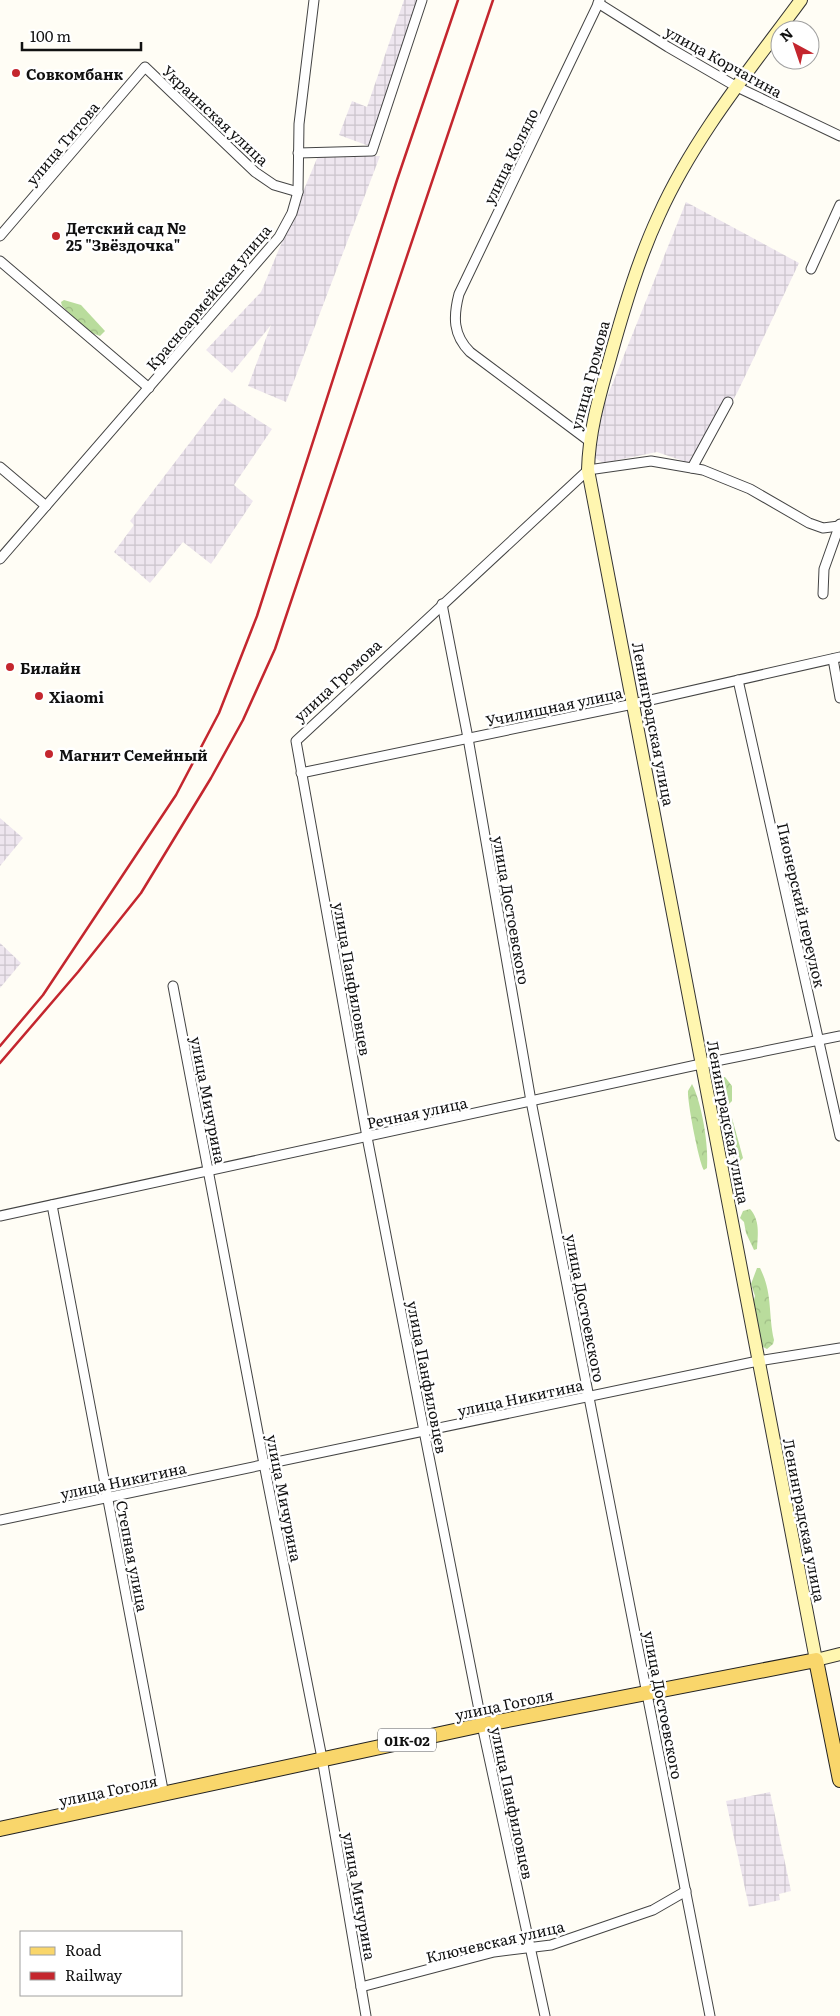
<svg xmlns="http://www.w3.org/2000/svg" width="840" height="2016" font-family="Literata,serif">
  <defs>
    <pattern id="industrial-grid" width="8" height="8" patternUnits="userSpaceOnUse" patternTransform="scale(1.25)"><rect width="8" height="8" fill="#eee6ef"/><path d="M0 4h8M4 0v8" fill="none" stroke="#cbc4cc"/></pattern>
    <pattern id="forest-crowns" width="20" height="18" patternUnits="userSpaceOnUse" patternTransform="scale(1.25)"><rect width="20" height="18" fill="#b9dc9c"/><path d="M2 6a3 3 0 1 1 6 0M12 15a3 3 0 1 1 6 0" fill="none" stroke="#9ebc85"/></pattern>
  </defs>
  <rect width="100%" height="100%" fill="#fffdf5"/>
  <g fill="url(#industrial-grid)">
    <polygon points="404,0 418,0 369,146 339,135 352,101 367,107"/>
    <polygon points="318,156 380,156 286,402 248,386 271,325 232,373 206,350 261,292"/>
    <polygon points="686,202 799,263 738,391 702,456 696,451 692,464 657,452 603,463 595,458 603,407"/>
    <polygon points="224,398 272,429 234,485 253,501 211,564 183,542 150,583 114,552 134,525 130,521"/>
    <polygon points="0,818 23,838 0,866"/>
    <polygon points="0,943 21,963 0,988"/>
    <polygon points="770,1792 791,1891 779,1894 780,1900 749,1907 726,1801"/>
  </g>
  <g fill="url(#forest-crowns)">
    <polygon points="64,300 81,305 105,331 100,336 89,332 62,306 61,302"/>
    <polygon points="725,1077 732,1086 732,1101 727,1106 721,1102 716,1085 719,1078"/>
    <path d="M692,1084C702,1103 709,1147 707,1168L704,1170C699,1163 687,1100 688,1091C689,1089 691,1086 692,1084Z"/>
    <path d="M725,1118H732L743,1158L738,1163C726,1151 729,1138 721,1124Z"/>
    <path d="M750,1209C760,1220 758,1234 757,1249L754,1250L746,1233L744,1222L740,1218L743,1211Z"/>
    <path d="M757,1268H760C773,1294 768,1314 774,1340L773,1344L767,1349L761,1346L753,1303L755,1296L751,1284Z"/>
  </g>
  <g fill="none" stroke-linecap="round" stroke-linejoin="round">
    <g stroke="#444" stroke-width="11">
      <g id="street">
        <polyline points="598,3 668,47 737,87 840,136"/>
        <polyline points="298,153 372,151 422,0"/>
        <polyline points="0,236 145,67 255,172 274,185 298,192"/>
        <polyline points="0,261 149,388"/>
        <polyline points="811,269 840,205"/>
        <path d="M589,441L470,352C453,335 453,317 459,294L600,0"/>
        <polyline points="0,467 46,506"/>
        <polyline points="692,468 728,402"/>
        <polyline points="0,559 279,237 292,213 298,192 299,124 314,0"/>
        <polyline points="823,594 824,569 840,524"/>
        <polyline points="442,604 468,738 531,1101 710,2016"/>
        <polyline points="833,659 840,698"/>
        <polyline points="738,680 840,1136"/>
        <polyline points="301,773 633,704 840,657"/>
        <polyline points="173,986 264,1464 322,1758 366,2016"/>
        <polyline points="52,1205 164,1795"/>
        <polyline points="0,1216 701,1064 840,1036"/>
        <polyline points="0,1520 758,1361 840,1348"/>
        <polyline points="361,1987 494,1952 551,1945 653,1910 686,1891"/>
        <polyline points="545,2016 482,1725 424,1431 367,1137 296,741 588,470 651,461 703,470 750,489 809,523 823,528 839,526"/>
      </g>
    </g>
    <g stroke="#333" stroke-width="14">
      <path id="secondary" d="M801,0C751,68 694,137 659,215C639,258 625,305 612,351C601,391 589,428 588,470L816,1660L840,1654"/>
    </g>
    <g stroke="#222" stroke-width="16">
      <polyline id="primary" points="0,1829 482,1725 816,1660 840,1780"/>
    </g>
    <use href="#street" stroke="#fff" stroke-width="9"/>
    <use href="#secondary" stroke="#fff6b0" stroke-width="12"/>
    <use href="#primary" stroke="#f9d66b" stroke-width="14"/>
    <g stroke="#c4262e" stroke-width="2.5">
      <polyline points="0,1046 43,995 176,795 219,713 257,616 397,180 458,0"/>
      <polyline points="0,1063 78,972 141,893 211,778 243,720 275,649 493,0"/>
    </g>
  </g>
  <g fill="#c4262e" stroke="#fff" stroke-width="2">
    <circle cx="16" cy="73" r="5"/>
    <circle cx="56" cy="236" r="5"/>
    <circle cx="10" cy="667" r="5"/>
    <circle cx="39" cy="696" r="5"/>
    <circle cx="49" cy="754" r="5"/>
  </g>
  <g text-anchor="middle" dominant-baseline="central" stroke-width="5" stroke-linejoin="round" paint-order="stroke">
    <rect fill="#fff" stroke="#585858" stroke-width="1" x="378" y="1728.5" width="58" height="23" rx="4"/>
    <g font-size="14" font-weight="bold" fill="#111">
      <text x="407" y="1740">01К-02</text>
    </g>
    <g font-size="15" fill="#111" stroke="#fff">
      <text transform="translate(724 61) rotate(29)">улица Корчагина</text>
      <text transform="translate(216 115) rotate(43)">Украинская улица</text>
      <text transform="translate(62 143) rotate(-50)">улица Титова</text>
      <text transform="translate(510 156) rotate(-64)">улица Колядо</text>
      <text transform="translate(208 297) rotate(-50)">Красноармейская улица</text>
      <text transform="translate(589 375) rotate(-75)">улица Громова</text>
      <text transform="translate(337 680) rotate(-43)">улица Громова</text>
      <text transform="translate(554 706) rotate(-12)">Училищная улица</text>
      <text transform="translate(654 724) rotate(79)">Ленинградская улица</text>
      <text transform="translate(802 905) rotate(77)">Пионерский переулок</text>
      <text transform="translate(512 910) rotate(80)">улица Достоевского</text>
      <text transform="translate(353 979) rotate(80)">улица Панфиловцев</text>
      <text transform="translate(209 1100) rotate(79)">улица Мичурина</text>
      <text transform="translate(417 1112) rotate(-12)">Речная улица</text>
      <text transform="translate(729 1122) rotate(79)">Ленинградская улица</text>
      <text transform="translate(586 1308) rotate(79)">улица Достоевского</text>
      <text transform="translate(428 1377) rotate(79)">улица Панфиловцев</text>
      <text transform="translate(520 1397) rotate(-12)">улица Никитина</text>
      <text transform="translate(123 1480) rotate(-12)">улица Никитина</text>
      <text transform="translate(285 1498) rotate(79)">улица Мичурина</text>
      <text transform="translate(805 1520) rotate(79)">Ленинградская улица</text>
      <text transform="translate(133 1556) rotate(79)">Степная улица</text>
      <text transform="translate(504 1704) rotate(-12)">улица Гоголя</text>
      <text transform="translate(664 1705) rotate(79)">улица Достоевского</text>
      <text transform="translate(108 1790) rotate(-12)">улица Гоголя</text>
      <text transform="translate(513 1803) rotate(78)">улица Панфиловцев</text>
      <text transform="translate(360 1896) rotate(80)">улица Мичурина</text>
      <text transform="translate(495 1941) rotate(-13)">Ключевская улица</text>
    </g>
    <g font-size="15" font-weight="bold" fill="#111" stroke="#fff" text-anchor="start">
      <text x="26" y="73">Совкомбанк</text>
      <text x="66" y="227">Детский сад №<tspan x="66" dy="17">25 "Звёздочка"</tspan></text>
      <text x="20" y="667">Билайн</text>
      <text x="49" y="696">Xiaomi</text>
      <text x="59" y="754">Магнит Семейный</text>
    </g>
  </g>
  <rect x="20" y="1931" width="162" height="65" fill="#ffffff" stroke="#a0a0a0"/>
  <rect x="30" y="1947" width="25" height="8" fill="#f9d66b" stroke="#a0a0a0"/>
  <text x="65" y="1956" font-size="15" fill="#111111">Road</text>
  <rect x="30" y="1972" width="25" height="8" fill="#c4262e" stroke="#a0a0a0"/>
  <text x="65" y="1981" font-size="15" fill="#111111">Railway</text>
  <g transform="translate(795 45) rotate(320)"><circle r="24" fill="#ffffff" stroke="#a0a0a0"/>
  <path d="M0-4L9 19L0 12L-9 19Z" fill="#c4262e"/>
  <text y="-8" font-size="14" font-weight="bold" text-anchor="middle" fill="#111111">N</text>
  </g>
  <path d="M22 42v8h119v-8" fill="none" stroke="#111111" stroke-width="2.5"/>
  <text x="30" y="42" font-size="15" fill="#111111" stroke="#ffffff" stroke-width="4" paint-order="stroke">100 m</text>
</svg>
